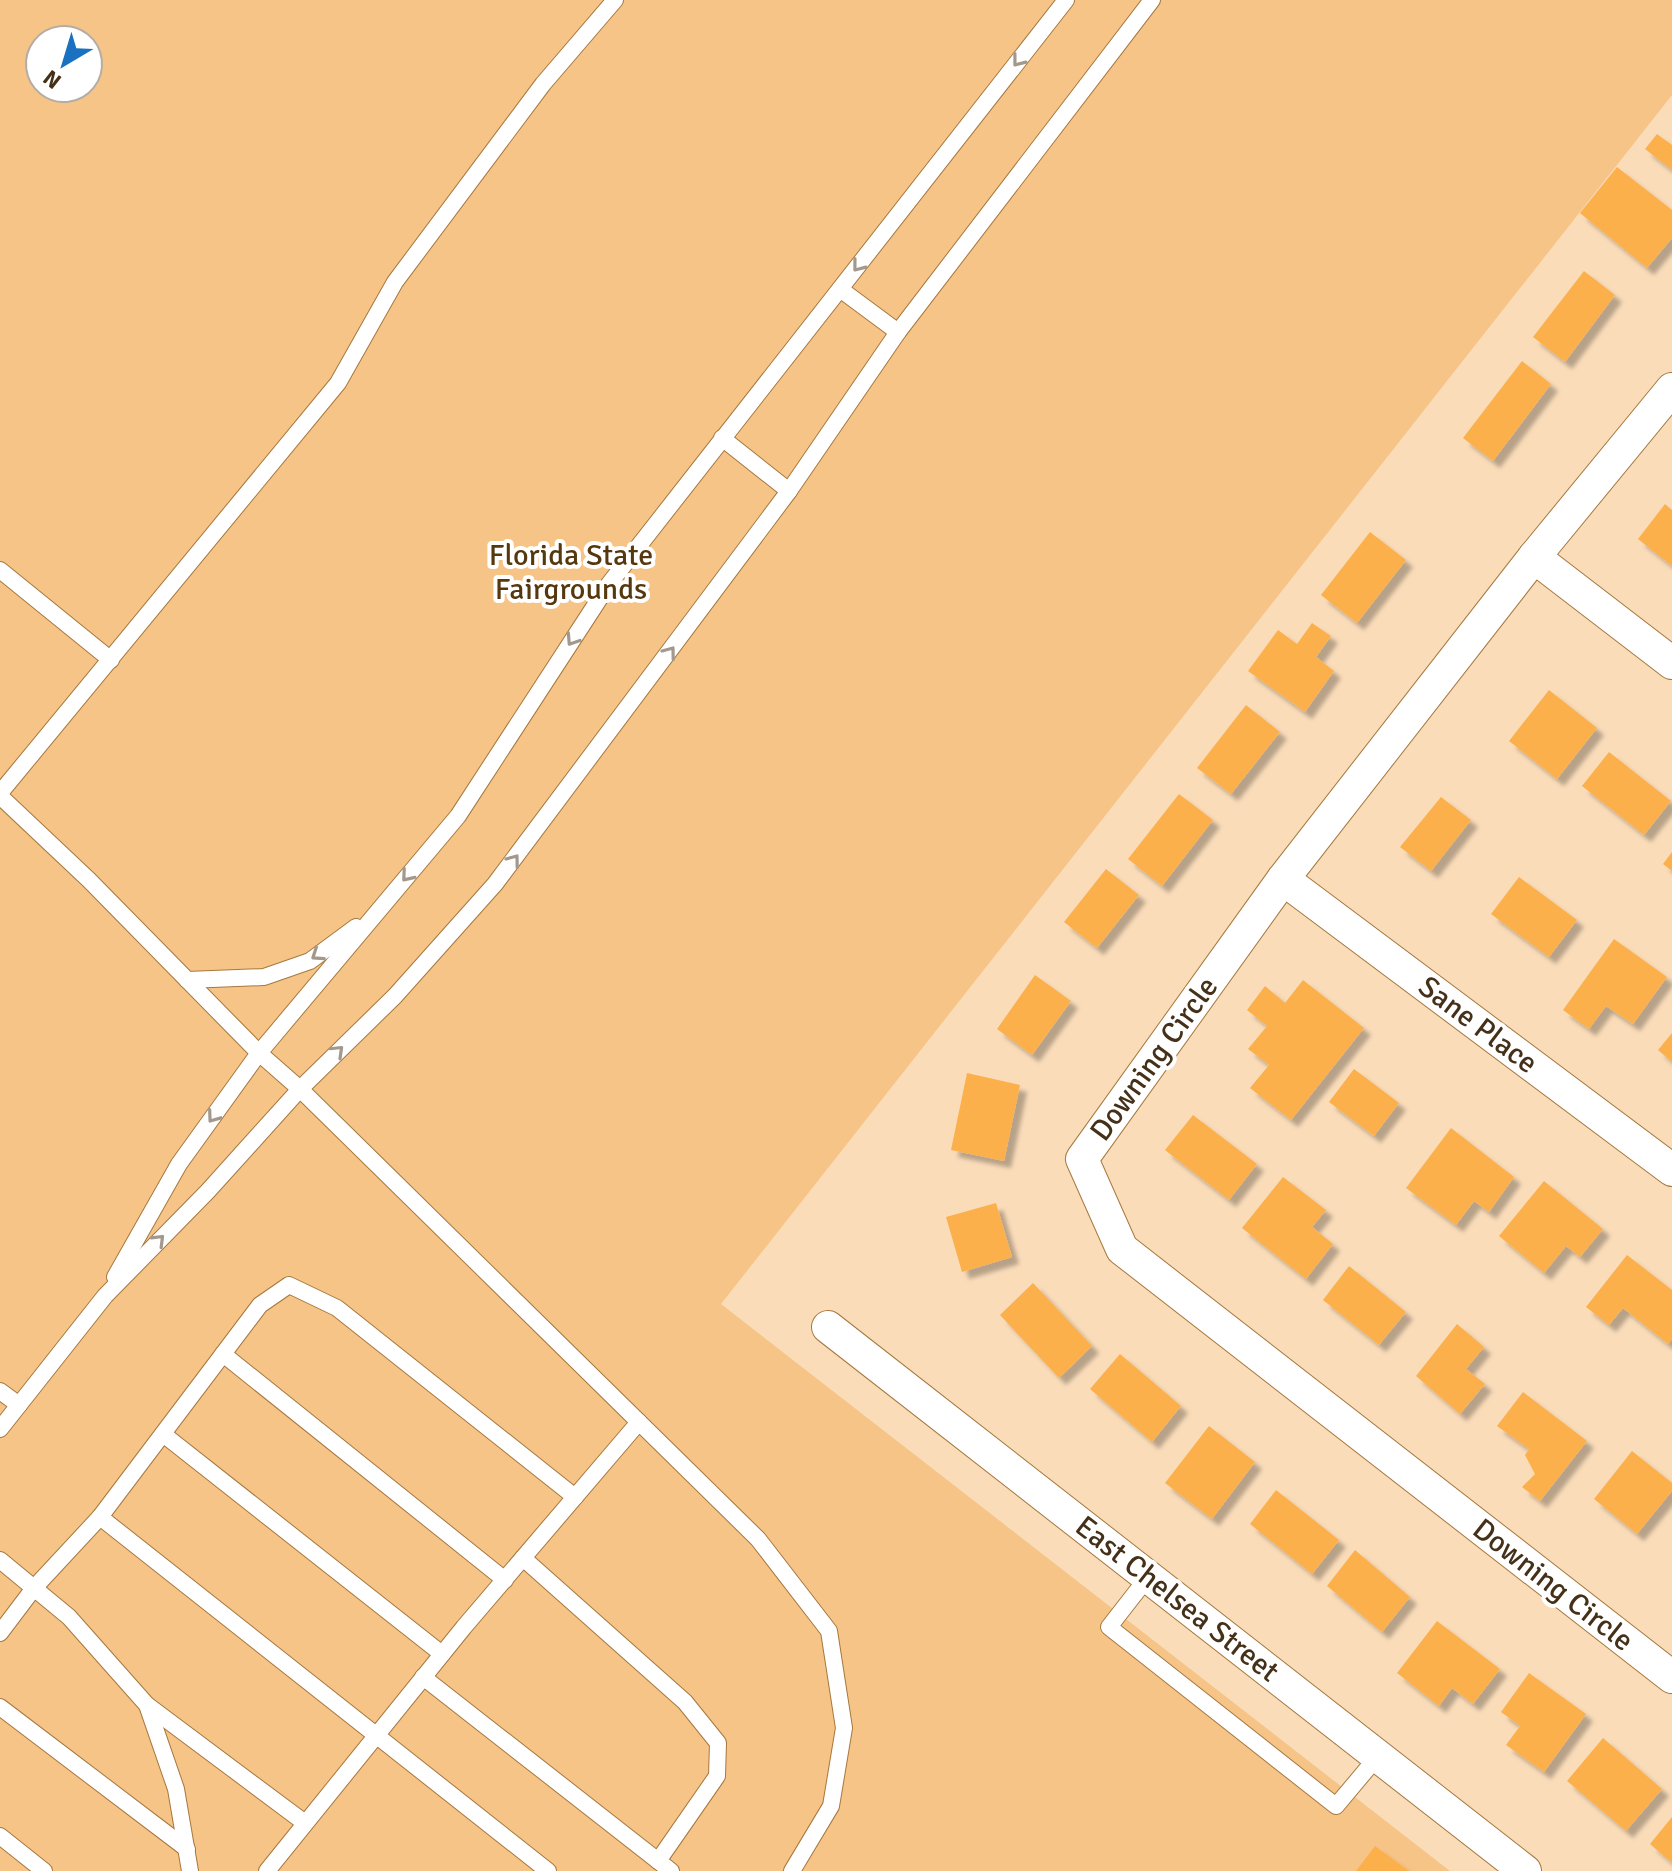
<svg xmlns="http://www.w3.org/2000/svg" width="1672" height="1871" font-family="Signika,sans-serif">
  <defs>
    <filter id="shadow"><feDropShadow dx="7" dy="7" stdDeviation="2" flood-color="#0004"/></filter>
  </defs>
  <rect width="100%" height="100%" fill="#fadcb9"/>
  <path fill="#f7c488" fill-rule="evenodd" d="M0,0H1672V95L721,1304L1450,1871H0ZM40,40H88V88H40Z"/>
  <g fill="#fcb04b" filter="url(#shadow)">
    <polygon points="1657,134 1672,145 1672,170 1645,149"/>
    <polygon points="1617,167 1672,210 1672,238 1647,268 1580,213"/>
    <polygon points="1584,271 1615,295 1565,362 1533,337"/>
    <polygon points="1522,361 1551,384 1493,461 1463,438"/>
    <polygon points="1665,504 1672,510 1672,566 1638,539"/>
    <polygon points="1370,532 1406,560 1357,623 1321,595"/>
    <polygon points="1312,623 1331,636 1316,657 1334,671 1305,712 1248,671 1278,630 1297,644"/>
    <polygon points="1549,690 1597,728 1557,779 1509,741"/>
    <polygon points="1246,705 1280,732 1231,794 1197,768"/>
    <polygon points="1609,752 1671,801 1644,835 1582,786"/>
    <polygon points="1179,794 1213,820 1162,886 1128,859"/>
    <polygon points="1441,797 1471,820 1431,871 1400,847"/>
    <polygon points="1672,852 1672,871 1663,864"/>
    <polygon points="1106,869 1139,895 1097,948 1064,922"/>
    <polygon points="1519,877 1577,920 1549,957 1491,914"/>
    <polygon points="1614,939 1667,977 1633,1024 1606,1006 1589,1029 1563,1010"/>
    <polygon points="1035,975 1071,1001 1032,1055 997,1029"/>
    <polygon points="1303,980 1364,1028 1291,1120 1250,1088 1269,1065 1248,1049 1267,1026 1247,1010 1265,986 1285,1003"/>
    <polygon points="1672,1033 1672,1062 1658,1050"/>
    <polygon points="1354,1069 1399,1103 1374,1136 1329,1102"/>
    <polygon points="967,1073 1020,1085 1004,1161 951,1150"/>
    <polygon points="1193,1115 1257,1164 1229,1200 1165,1150"/>
    <polygon points="1451,1128 1514,1177 1489,1212 1474,1201 1456,1225 1406,1188"/>
    <polygon points="1283,1177 1326,1210 1312,1227 1333,1244 1306,1279 1242,1228"/>
    <polygon points="1544,1181 1603,1229 1580,1257 1566,1246 1544,1273 1499,1236"/>
    <polygon points="996,1203 1012,1257 962,1272 946,1217"/>
    <polygon points="1627,1255 1672,1290 1672,1339 1668,1344 1623,1308 1609,1325 1586,1307"/>
    <polygon points="1349,1266 1406,1312 1379,1345 1323,1300"/>
    <polygon points="1033,1283 1092,1346 1059,1378 1000,1315"/>
    <polygon points="1457,1324 1484,1347 1466,1369 1485,1384 1460,1414 1416,1376"/>
    <polygon points="1120,1354 1181,1406 1152,1442 1090,1389"/>
    <polygon points="1523,1392 1587,1441 1540,1501 1522,1487 1535,1474 1525,1455 1529,1449 1497,1426"/>
    <polygon points="1209,1426 1255,1462 1212,1519 1165,1483"/>
    <polygon points="1632,1451 1672,1483 1672,1491 1637,1534 1594,1499"/>
    <polygon points="1276,1490 1339,1540 1312,1574 1250,1524"/>
    <polygon points="1355,1550 1410,1597 1382,1632 1327,1586"/>
    <polygon points="1437,1621 1500,1669 1473,1704 1452,1688 1439,1706 1397,1673"/>
    <polygon points="1529,1673 1586,1714 1544,1772 1506,1745 1520,1726 1501,1712"/>
    <polygon points="1603,1738 1662,1789 1626,1831 1567,1781"/>
    <polygon points="1672,1817 1672,1863 1650,1844"/>
    <polygon points="1375,1846 1409,1871 1356,1871"/>
  </g>
  <g fill="none" stroke-linecap="round" stroke-linejoin="round">
    <g stroke="#a6783e" stroke-width="18">
      <g id="lane">
        <polyline points="840,289 898,332"/>
        <polyline points="722,438 789,491"/>
        <polyline points="0,570 111,660"/>
        <polyline points="0,793 338,383 395,282 543,84 615,0"/>
        <polyline points="0,796 89,880 259,1053 300,1089 758,1539 829,1631 844,1728 831,1806 792,1871"/>
        <polyline points="187,980 264,977 310,961 356,927"/>
        <polyline points="115,1277 179,1164 259,1053 458,816 609,584 1066,0"/>
        <polyline points="223,1354 505,1580"/>
        <polyline points="0,1391 19,1405"/>
        <polyline points="0,1429 105,1296 208,1191 300,1089 395,996 495,884 789,491 898,332 1152,0"/>
        <polyline points="163,1434 442,1654"/>
        <polyline points="523,1558 685,1702 718,1743 717,1776 658,1861"/>
        <polyline points="0,1560 69,1617 147,1705 176,1789 190,1871"/>
        <polyline points="1148,1577 1109,1627 1336,1806 1378,1756"/>
        <polyline points="0,1633 34,1588 100,1517"/>
        <polyline points="423,1677 671,1871"/>
        <polyline points="147,1705 305,1823"/>
        <polyline points="0,1707 187,1849"/>
        <polyline points="0,1836 44,1871"/>
        <polyline points="267,1871 464,1627 639,1422"/>
        <polyline points="548,1871 100,1517 260,1305 289,1285 337,1308 575,1497"/>
      </g>
    </g>
    <g stroke="#a6783e" stroke-width="34">
      <g id="street">
        <polyline points="1672,389 1534,557 1283,879 1082,1159 1122,1249 1672,1677"/>
        <polyline points="1534,557 1672,663"/>
        <polyline points="1283,879 1672,1170"/>
        <polyline points="828,1327 1525,1871"/>
      </g>
    </g>
    <use href="#lane" stroke="#fff" stroke-width="16"/>
    <use href="#street" stroke="#fff" stroke-width="32"/>
  </g>
  <defs><path id="oneway-chevron" d="M-2-3.5L2.5 0L-2 3.5" fill="none" stroke-width="1.6" stroke-linecap="round" stroke-linejoin="round" transform="scale(2)"/></defs>
  <g stroke="#a2988c">
    <use href="#oneway-chevron" transform="translate(1018 61) rotate(128)"/>
    <use href="#oneway-chevron" transform="translate(858 266) rotate(128)"/>
    <use href="#oneway-chevron" transform="translate(572 640) rotate(123)"/>
    <use href="#oneway-chevron" transform="translate(670 652) rotate(-53)"/>
    <use href="#oneway-chevron" transform="translate(514 860) rotate(-53)"/>
    <use href="#oneway-chevron" transform="translate(407 876) rotate(130)"/>
    <use href="#oneway-chevron" transform="translate(317 955) rotate(146)"/>
    <use href="#oneway-chevron" transform="translate(338 1051) rotate(-44)"/>
    <use href="#oneway-chevron" transform="translate(213 1117) rotate(126)"/>
    <use href="#oneway-chevron" transform="translate(159 1240) rotate(-45)"/>
  </g>
  <g text-anchor="middle" dominant-baseline="central" stroke-width="8" stroke-linejoin="round" paint-order="stroke">
    <g font-size="30" fill="#56380e" stroke="#fff">
      <text x="571" y="555">Florida State<tspan x="571" dy="34">Fairgrounds</tspan></text>
    </g>
    <g font-size="30" fill="#453119" stroke="#fff">
      <text transform="translate(1478 1025) rotate(37)">Sane Place</text>
      <text transform="translate(1154 1059) rotate(-54)">Downing Circle</text>
      <text transform="translate(1553 1585) rotate(38)">Downing Circle</text>
      <text transform="translate(1177 1599) rotate(38)">East Chelsea Street</text>
    </g>
  </g>
  <g transform="translate(64 64) rotate(218)"><circle r="38" fill="#ffffff" stroke="#b5ada3" stroke-width="2"/>
  <path d="M0-6L14 30L0 20L-14 30Z" fill="#1971bf"/>
  <text y="-12" font-size="22" font-weight="bold" text-anchor="middle" fill="#453119">N</text>
  </g>
</svg>
